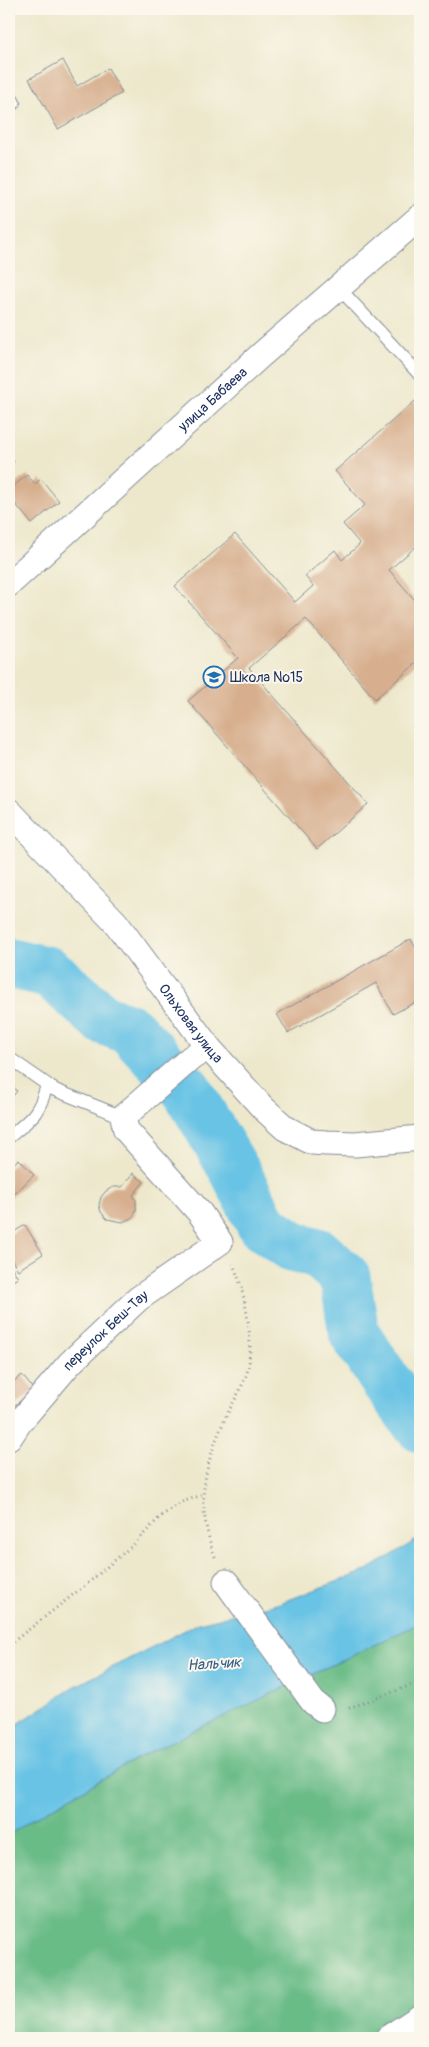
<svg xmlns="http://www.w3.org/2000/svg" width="429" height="2047" font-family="Pangolin,sans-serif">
  <rect width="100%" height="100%" fill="#fbf7ec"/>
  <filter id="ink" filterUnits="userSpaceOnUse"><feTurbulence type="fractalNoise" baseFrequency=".02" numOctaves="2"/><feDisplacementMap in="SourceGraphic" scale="10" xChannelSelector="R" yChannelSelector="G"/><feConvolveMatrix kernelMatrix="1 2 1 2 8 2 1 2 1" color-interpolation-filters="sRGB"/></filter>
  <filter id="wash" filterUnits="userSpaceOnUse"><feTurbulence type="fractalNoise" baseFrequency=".0096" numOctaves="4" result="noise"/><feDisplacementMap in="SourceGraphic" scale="20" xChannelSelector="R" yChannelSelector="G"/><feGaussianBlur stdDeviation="1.12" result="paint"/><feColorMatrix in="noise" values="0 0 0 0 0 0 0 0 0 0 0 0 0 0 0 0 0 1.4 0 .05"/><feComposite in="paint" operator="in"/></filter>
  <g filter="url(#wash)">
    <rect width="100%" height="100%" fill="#ede8cc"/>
    <polygon fill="#6bbc87" stroke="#437672" points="420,1623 420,2017 388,2038 9,2038 9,1835 31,1820 147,1753"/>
    <polygon fill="#67c3e5" stroke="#4179a2" points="420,1538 420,1623 147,1753 31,1820 9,1835 9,1730 74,1687 199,1623 277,1604 366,1571"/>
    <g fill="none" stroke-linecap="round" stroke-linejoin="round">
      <polyline stroke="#67c3e5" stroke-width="51" points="9,963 49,972 103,1019 131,1030 187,1090 236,1173 262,1225 292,1246 318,1253 345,1277 354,1333 387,1383 420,1427"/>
    </g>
    <g id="blocks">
      <g fill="#d7af8e">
        <polygon points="63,60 77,86 108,68 122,93 58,129 29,79"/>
        <polygon points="415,401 420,408 420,543 389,570 420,606 420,660 375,699 306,619 249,668 368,804 317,849 188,701 238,658 175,586 235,534 295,602 313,586 305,576 335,550 342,560 360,544 343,524 365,505 335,471"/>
        <polygon points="9,453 14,462 9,466"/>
        <polygon points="27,475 35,484 41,479 59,501 32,524 9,496 9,490"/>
        <polygon points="9,531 14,537 9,541"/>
        <polygon points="411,939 420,957 420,1000 393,1014 376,983 288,1033 277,1014"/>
        <polygon points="9,1084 17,1091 9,1101"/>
        <polygon points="19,1159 34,1175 10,1198 9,1168"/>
        <polygon points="133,1173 144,1182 133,1195 136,1200 136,1210 133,1217 123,1222 107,1219 101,1212 99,1205 101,1197 106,1191 113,1187 122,1187"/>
        <polygon points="25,1225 43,1254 18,1270 9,1256 9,1235"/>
        <polygon points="9,1262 18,1278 9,1283"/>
        <polygon points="22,1375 34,1390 9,1410 9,1385"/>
      </g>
    </g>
  </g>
  <g filter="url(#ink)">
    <use href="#blocks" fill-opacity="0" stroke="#848c95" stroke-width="1"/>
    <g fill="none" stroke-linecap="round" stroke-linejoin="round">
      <g stroke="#848c95" stroke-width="14">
        <g id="lane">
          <polyline points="9,92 14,103"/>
          <polyline points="339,288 420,375"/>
          <polyline points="9,1058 55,1090 123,1117"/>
          <path d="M9,1137C32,1118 39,1114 47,1085"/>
        </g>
      </g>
      <g stroke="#848c95" stroke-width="27">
        <g id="street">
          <path id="s1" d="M9,584L261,355L420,217"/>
          <path id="s2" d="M9,811L116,923L208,1047L263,1108L285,1128L312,1142L327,1143L355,1144L420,1138"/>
          <path id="s3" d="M9,1438L19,1423L70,1363L138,1299L220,1242L200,1213L126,1130L123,1117L191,1058L208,1047"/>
          <polyline points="226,1582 313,1702 322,1709"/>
          <polyline points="388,2038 420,2017"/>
        </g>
      </g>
      <g stroke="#848c95" stroke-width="3" stroke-dasharray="1 4" stroke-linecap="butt">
        <path d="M215,1557C196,1505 202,1471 224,1421C232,1403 243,1388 248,1369C254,1340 245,1291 233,1264"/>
        <polyline points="9,1645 88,1583 134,1544 160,1517 179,1503 202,1495"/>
        <polyline points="349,1708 420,1682"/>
      </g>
      <use href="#lane" stroke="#fff" stroke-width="12"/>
      <use href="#street" stroke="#fff" stroke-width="25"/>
    </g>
  </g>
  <defs>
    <g id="school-ring" transform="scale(1.125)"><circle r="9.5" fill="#fbf7ec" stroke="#1f6fb2" stroke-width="1.5"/><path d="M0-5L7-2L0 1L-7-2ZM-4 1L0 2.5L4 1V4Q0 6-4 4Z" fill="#1f6fb2"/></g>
  </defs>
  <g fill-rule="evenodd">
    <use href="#school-ring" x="214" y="677"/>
  </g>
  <g text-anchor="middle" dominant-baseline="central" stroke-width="4" stroke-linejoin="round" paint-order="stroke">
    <g font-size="14" fill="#1b2f5e" stroke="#fbf7ec">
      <text stroke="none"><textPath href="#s1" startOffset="275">улица Бабаева</textPath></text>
      <text stroke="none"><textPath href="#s2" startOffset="280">Ольховая улица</textPath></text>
      <text stroke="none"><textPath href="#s3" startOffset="145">переулок Беш-Тау</textPath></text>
    </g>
    <g font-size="14" fill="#1b2f5e" stroke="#fbf7ec" text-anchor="start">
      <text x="230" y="677">Школа №15</text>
    </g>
    <g font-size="15" font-style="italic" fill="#325b86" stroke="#fbf7ec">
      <text transform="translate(214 1664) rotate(-4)">Нальчик</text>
    </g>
  </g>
  <rect width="429" height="2047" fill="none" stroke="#fbf7ec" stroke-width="30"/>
</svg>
